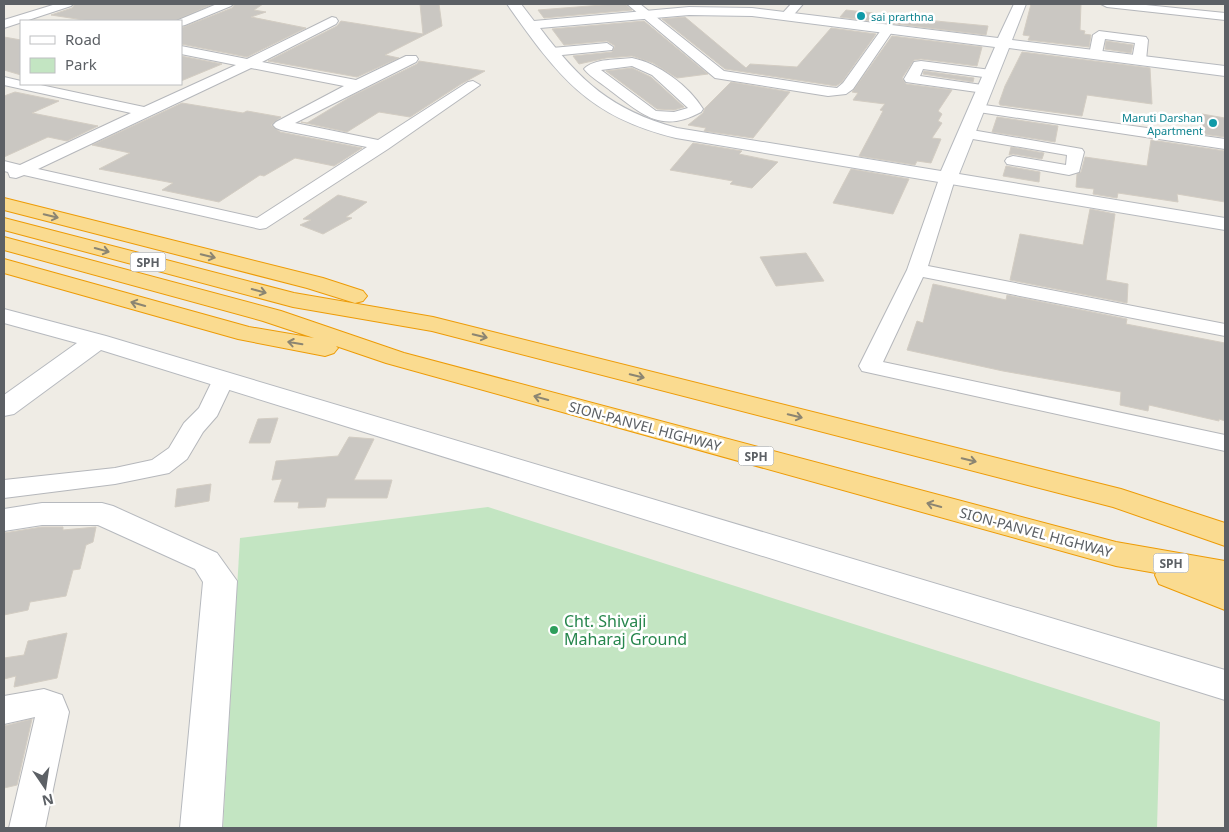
<svg xmlns="http://www.w3.org/2000/svg" width="1229" height="832" font-family="'Noto Sans',sans-serif">
  <rect width="100%" height="100%" fill="#efece5"/>
  <polygon fill="#c3e5c2" points="488,507 1160,722 1157,828 223,828 240,538"/>
  <g fill="#cac7c2" stroke="#d3cdc3">
    <polygon points="75,4 213,4 174,21 90,21 51,15 72,8"/>
    <polygon points="235,4 263,4 254,10 266,12 251,17 306,28 247,57 181,44 181,28 232,8"/>
    <polygon points="420,4 439,4 442,26 385,55 399,58 357,77 268,61 337,26 341,21 423,34"/>
    <polygon points="615,4 625,4 632,10 544,18 538,10"/>
    <polygon points="1031,4 1081,4 1080,30 1085,31 1084,34 1091,35 1089,47 1028,40 1030,36 1023,35"/>
    <polygon points="846,10 874,13 873,15 988,26 986,35 840,17"/>
    <polygon points="685,17 746,68 750,64 797,67 831,28 876,34 842,82 836,86 725,69 662,19"/>
    <polygon points="644,21 708,74 677,78 653,63 632,56 606,58 579,64 573,56 612,52 615,46 607,41 564,45 552,29"/>
    <polygon points="892,36 982,47 977,66 921,59 914,60 902,78 906,84 952,90 938,111 942,114 938,121 942,123 932,138 941,139 931,163 917,161 915,165 859,156 883,111 880,110 885,104 853,100 858,93 852,92"/>
    <polygon points="4,37 21,40 21,75 4,70"/>
    <polygon points="1106,41 1133,45 1131,53 1105,49"/>
    <polygon points="1022,52 1150,68 1152,104 1087,95 1082,116 1000,105 999,103 1005,86"/>
    <polygon points="181,56 222,64 181,81"/>
    <polygon points="419,61 485,71 461,84 410,117 379,112 347,132 301,122 307,123 350,97 417,64"/>
    <polygon points="632,68 651,77 684,107 674,110 657,109 606,71"/>
    <polygon points="924,71 974,78 973,82 923,74"/>
    <polygon points="731,82 790,92 753,138 704,131 706,128 688,125 703,113 705,108"/>
    <polygon points="15,92 59,101 32,113 98,126 67,141 48,137 4,157 4,96"/>
    <polygon points="182,103 243,113 247,111 281,117 271,125 280,132 362,148 334,166 295,158 264,176 260,175 219,202 162,190 173,183 99,169 130,153 92,145"/>
    <polygon points="1202,114 1225,118 1225,137 1202,134"/>
    <polygon points="997,117 1058,126 1055,142 992,132"/>
    <polygon points="1151,140 1225,151 1225,202 1177,194 1178,202 1118,193 1117,198 1093,194 1094,189 1076,187 1077,174 1081,172 1085,157 1147,166"/>
    <polygon points="693,143 742,151 739,154 778,162 752,188 730,184 733,181 670,170"/>
    <polygon points="1011,147 1044,153 1042,159 1013,154 1009,155"/>
    <polygon points="1006,166 1040,172 1039,182 1003,176"/>
    <polygon points="851,169 909,179 893,214 833,203"/>
    <polygon points="338,195 367,202 346,217 352,218 323,234 300,225 311,220 303,219"/>
    <polygon points="1090,209 1115,214 1106,280 1128,284 1127,303 1010,280 1020,234 1083,245"/>
    <polygon points="806,253 824,281 776,286 760,257"/>
    <polygon points="933,284 1006,300 1007,295 1127,319 1126,324 1225,343 1225,421 1219,419 1219,421 1149,405 1148,411 1120,405 1121,392 1003,371 907,350 917,321 923,323"/>
    <polygon points="278,418 270,443 249,443 258,419"/>
    <polygon points="349,437 374,439 354,480 392,480 387,498 327,498 325,507 298,508 299,502 274,502 282,479 272,480 276,461 338,456"/>
    <polygon points="211,484 209,501 175,507 177,489"/>
    <polygon points="42,527 63,527 63,530 96,527 93,542 86,545 80,569 73,570 66,596 30,602 28,610 4,615 4,533"/>
    <polygon points="67,633 57,678 14,687 16,676 4,679 4,658 24,655 28,641"/>
    <polygon points="32,719 17,785 4,788 4,726"/>
  </g>
  <g fill="none" stroke-linecap="round" stroke-linejoin="round">
    <g stroke="#b5b7bb" stroke-width="2">
      <g id="street">
        <polygon points="56,4 73,4 71,6 4,28 4,20"/>
        <polygon points="217,4 233,4 231,6 185,25 181,26 181,21 176,21"/>
        <polygon points="627,4 640,4 724,71 828,87 837,88 843,83 884,26 892,26 894,29 853,89 846,94 828,96 715,78"/>
        <polygon points="791,4 803,4 790,19 782,19 780,16"/>
        <polygon points="1101,4 1136,4 1225,13 1225,20 1107,7"/>
        <path d="M332,17L336,18L338,21L336,24L262,62L356,80L406,56H416L418,59L416,62L295,123L378,140L468,82L473,81L480,85L388,149L266,228L260,229L24,175L16,178L10,177L8,172L4,171V161L20,165L131,113L4,85V77L21,81V84H36L144,107L236,65L181,54V46L247,59ZM251,68L344,86L276,122L273,125L276,128L281,130L367,147L257,218L38,169Z"/>
        <polygon points="1099,31 1146,37 1148,40 1146,60 1139,64 1132,60 1135,43 1105,39 1101,58 1091,58 1089,55 1093,35"/>
        <polygon points="607,43 613,47 612,50 552,56 546,52 552,48"/>
        <path d="M632,58C658,63 689,86 703,109L701,112C661,134 642,114 611,91C603,84 591,78 584,69C594,58 618,60 632,58ZM632,66L652,75L688,108L674,112L656,111L601,70Z"/>
        <polygon points="921,61 991,70 998,74 991,78 923,69 920,76 989,86 991,89 989,92 984,93 906,82 904,79 914,62"/>
        <polygon points="977,104 1225,139 1225,149 972,111 970,108 972,105"/>
        <polygon points="966,129 1082,149 1084,152 1079,172 1069,175 1007,164 1005,161 1007,158 1013,156 1066,165 1067,155 961,137 958,134 961,131"/>
        <polygon points="947,174 953,175 955,179 928,266 1225,324 1225,336 923,277 883,362 1225,435 1225,451 862,371 859,366 907,270 939,179 941,175"/>
        <polygon points="223,373 231,375 234,380 217,416 203,432 187,459 169,473 115,484 4,498 4,480 115,468 152,460 169,448 184,423 199,408 215,375"/>
        <polygon points="44,689 62,695 69,712 45,828 9,828 35,717 4,724 4,696"/>
      </g>
    </g>
    <g stroke="#b6b9be" stroke-width="2">
      <g id="secondary">
        <path d="M507,4H521L534,21L689,7L752,8L998,38L1014,4H1026L1012,40L1225,66V76L1009,48L959,174L1225,218V230L676,138C587,116 558,76 507,4ZM689,15L752,16L995,47L941,171L677,128C611,110 580,81 540,28Z"/>
        <polygon points="4,309 106,336 1225,670 1225,700 101,350 14,414 4,416 4,395 77,343 4,323"/>
        <polygon points="42,503 102,503 113,506 217,553 237,581 222,828 180,828 203,582 195,569 98,525 42,525 4,531 4,509"/>
      </g>
    </g>
    <g stroke="#ed9b06" stroke-width="2">
      <g id="highway">
        <polygon points="4,198 323,278 363,291 367,296 363,301 355,303 307,288 4,210"/>
        <polygon points="4,218 294,293 433,317 1121,489 1225,523 1225,546 1113,507 432,331 293,307 4,230"/>
        <polygon points="4,237 281,311 404,353 1116,542 1225,561 1225,610 1159,584 1155,575 1156,573 1116,566 386,363 336,346 338,348 334,353 325,356 238,339 4,273 4,259 249,327 314,338 263,321 4,250"/>
      </g>
    </g>
    <use href="#street" fill="#fff" fill-rule="evenodd"/>
    <use href="#secondary" fill="#fff" fill-rule="evenodd"/>
    <use href="#highway" fill="#fadb90" fill-rule="evenodd"/>
  </g>
  <defs><path id="oneway-shaft" d="M-6 0H5M1.5-3L5.5 0L1.5 3" fill="none" stroke-width="1.6" stroke-linecap="round" stroke-linejoin="round" transform="scale(1.25)"/></defs>
  <g stroke="#8b8572">
    <use href="#oneway-shaft" transform="translate(51 216) rotate(14)"/>
    <use href="#oneway-shaft" transform="translate(102 250) rotate(15)"/>
    <use href="#oneway-shaft" transform="translate(208 256) rotate(14)"/>
    <use href="#oneway-shaft" transform="translate(259 291) rotate(15)"/>
    <use href="#oneway-shaft" transform="translate(138 304) rotate(-164)"/>
    <use href="#oneway-shaft" transform="translate(480 336) rotate(14)"/>
    <use href="#oneway-shaft" transform="translate(295 343) rotate(-171)"/>
    <use href="#oneway-shaft" transform="translate(637 376) rotate(14)"/>
    <use href="#oneway-shaft" transform="translate(541 398) rotate(-165)"/>
    <use href="#oneway-shaft" transform="translate(795 416) rotate(14)"/>
    <use href="#oneway-shaft" transform="translate(969 460) rotate(14)"/>
    <use href="#oneway-shaft" transform="translate(934 505) rotate(-165)"/>
  </g>
  <g fill="#0f9aa8" stroke="#fff" stroke-width="2">
    <circle cx="861" cy="16" r="5"/>
    <circle cx="1213" cy="123" r="5"/>
  </g>
  <circle fill="#2e9e5b" stroke="#fff" stroke-width="2" cx="554" cy="630" r="5"/>
  <g text-anchor="middle" dominant-baseline="central" stroke-width="5" stroke-linejoin="round" paint-order="stroke">
    <g font-size="11" fill="#0d838f" stroke="#fff" text-anchor="start">
      <text x="871" y="16">sai prarthna</text>
      <text x="1203" y="117" text-anchor="end">Maruti Darshan<tspan x="1203" dy="13">Apartment</tspan></text>
    </g>
    <g fill="#fff" stroke="#8d9093" stroke-width="1">
      <rect x="130.5" y="252.5" width="35" height="19" rx="4"/>
      <rect x="738.5" y="446.5" width="35" height="19" rx="4"/>
      <rect x="1153.5" y="553.5" width="35" height="19" rx="4"/>
    </g>
    <g font-size="12" font-weight="bold" fill="#5c6065">
      <text x="148" y="262">SPH</text>
      <text x="756" y="456">SPH</text>
      <text x="1171" y="563">SPH</text>
    </g>
    <g font-size="14" fill="#5c6065" stroke="#fff">
      <text transform="translate(645 426) rotate(15)">SION-PANVEL HIGHWAY</text>
      <text transform="translate(1036 532) rotate(15)">SION-PANVEL HIGHWAY</text>
    </g>
    <g font-size="16" fill="#27864d" stroke="#fff" text-anchor="start">
      <text x="564" y="621">Cht. Shivaji<tspan x="564" dy="18">Maharaj Ground</tspan></text>
    </g>
  </g>
  <rect width="1229" height="832" fill="none" stroke="#5c6065" stroke-width="10"/>
  <rect x="20" y="20" width="162" height="65" fill="#ffffff" stroke="#bebfc1"/>
  <rect x="30" y="36" width="25" height="8" fill="#ffffff" stroke="#bebfc1"/>
  <text x="65" y="45" font-size="15" fill="#5c6065">Road</text>
  <rect x="30" y="58" width="25" height="15" fill="#c3e5c2" stroke="#bebfc1"/>
  <text x="65" y="70" font-size="15" fill="#5c6065">Park</text>
  <g transform="translate(45 787) rotate(167)" stroke="#ffffff" stroke-width="4" paint-order="stroke">
  <path d="M0-4L9 19L0 12L-9 19Z" fill="#5c6065"/>
  <text y="-8" font-size="14" font-weight="bold" text-anchor="middle" fill="#5c6065">N</text>
  </g>
</svg>
